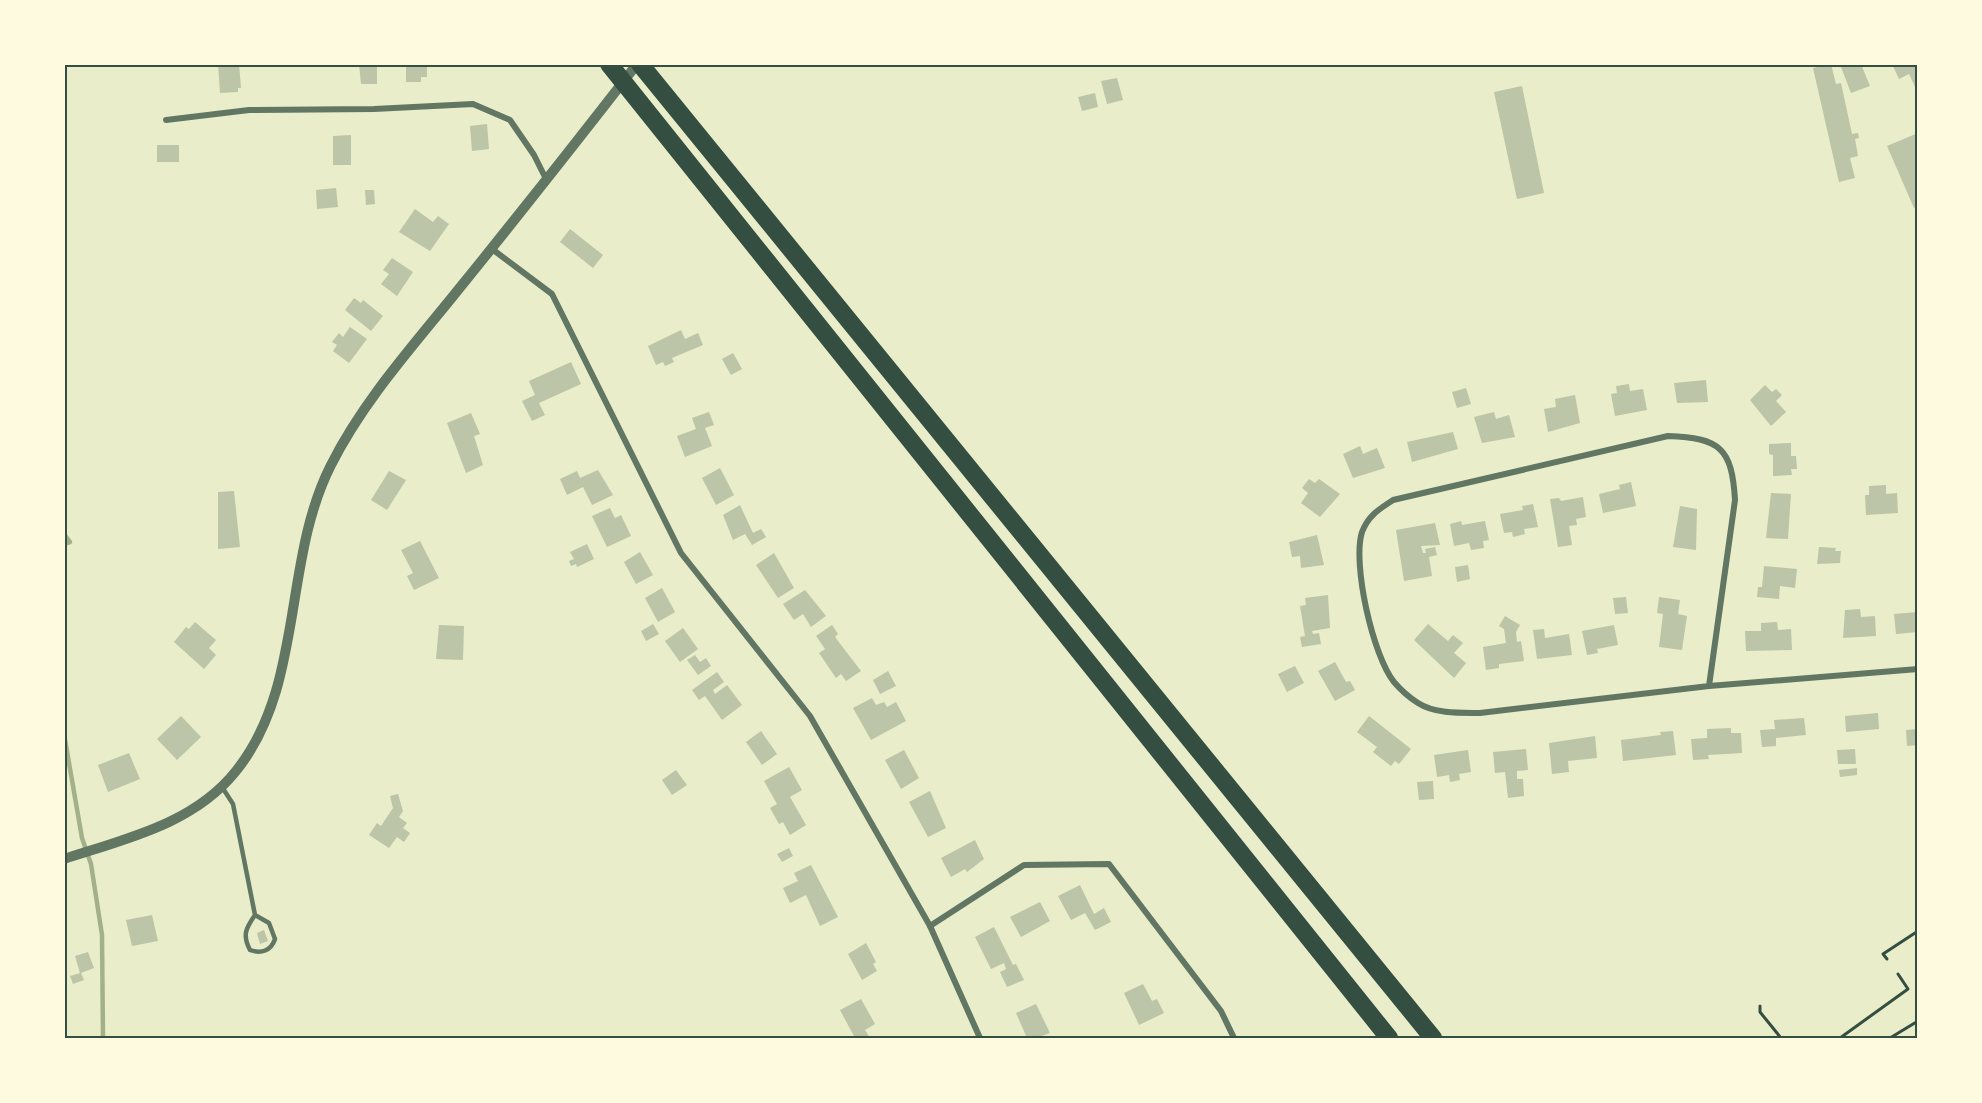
<svg xmlns="http://www.w3.org/2000/svg" width="1982" height="1103" font-family="'Noto Sans',sans-serif">
  <rect width="100%" height="100%" fill="#e9edc9"/>
  <g fill="none" stroke-linecap="round" stroke-linejoin="round">
    <g stroke="#a3b18a" stroke-width="4.5">
      <polyline points="64,534 70,542 64,544"/>
      <polyline points="64,734 82,838 91,864 102,935 103,1038"/>
    </g>
  </g>
  <g fill="#bcc5a7">
    <polygon points="218,64 239,64 241,88 238,88 238,92 220,93"/>
    <polygon points="359,64 377,64 377,84 361,84"/>
    <polygon points="406,64 427,64 427,77 421,77 421,82 406,82"/>
    <polygon points="1831,64 1836,84 1841,83 1852,134 1858,133 1859,138 1855,139 1858,156 1850,158 1855,178 1839,182 1813,68"/>
    <polygon points="1847,64 1861,64 1870,86 1851,93 1841,67"/>
    <polygon points="1892,64 1918,64 1918,93 1909,74 1899,79"/>
    <polygon points="1117,78 1123,100 1107,104 1101,81"/>
    <polygon points="1522,86 1544,193 1517,199 1494,92"/>
    <polygon points="1095,93 1098,107 1082,111 1078,97"/>
    <polygon points="487,124 489,149 472,151 470,126"/>
    <polygon points="1918,133 1918,206 1914,208 1887,146"/>
    <polygon points="351,135 351,165 333,165 333,136"/>
    <rect x="157" y="145" width="22" height="17"/>
    <polygon points="336,188 338,207 317,209 316,190"/>
    <polygon points="365,190 374,190 375,204 366,205"/>
    <polygon points="415,209 433,222 438,216 449,224 430,251 399,232"/>
    <polygon points="570,229 603,255 593,268 560,242"/>
    <polygon points="392,258 413,272 397,296 381,284 389,274 383,270"/>
    <polygon points="354,298 361,303 363,300 383,316 371,331 345,310"/>
    <polygon points="350,327 367,339 349,363 333,351 337,345 332,342 339,333 343,337"/>
    <polygon points="681,330 685,339 698,333 703,345 672,358 674,362 665,366 663,362 656,365 648,346"/>
    <polygon points="733,353 742,369 731,375 722,359"/>
    <polygon points="571,362 581,384 539,403 545,415 532,421 522,401 535,395 529,381"/>
    <polygon points="1706,380 1708,402 1677,403 1674,383"/>
    <polygon points="1629,384 1630,391 1643,389 1647,410 1615,416 1611,394 1617,393 1616,386"/>
    <polygon points="1765,385 1772,392 1776,389 1782,395 1776,401 1786,412 1771,426 1750,400"/>
    <polygon points="1466,388 1471,404 1457,408 1452,392"/>
    <polygon points="1575,395 1580,423 1548,432 1544,409 1556,407 1555,399"/>
    <polygon points="709,412 714,425 705,428 712,446 685,457 677,436 696,429 692,418"/>
    <polygon points="1494,412 1496,419 1509,415 1515,437 1482,443 1474,417"/>
    <polygon points="471,413 480,434 474,436 483,465 466,473 447,423"/>
    <polygon points="1453,432 1458,449 1412,462 1407,442"/>
    <polygon points="1791,443 1791,456 1796,456 1797,469 1791,469 1792,475 1773,476 1773,455 1769,454 1769,444"/>
    <polygon points="1360,446 1363,454 1377,448 1385,468 1353,478 1343,454"/>
    <polygon points="720,468 734,495 716,505 702,478"/>
    <polygon points="598,470 613,495 592,505 583,487 567,495 560,479 577,471 580,478"/>
    <polygon points="389,471 406,480 387,510 371,500"/>
    <polygon points="1309,479 1315,483 1319,479 1340,494 1320,517 1301,503 1308,493 1302,488"/>
    <polygon points="1631,482 1636,506 1603,513 1599,494 1620,489 1619,485"/>
    <polygon points="1886,485 1886,494 1897,493 1898,513 1866,515 1865,495 1869,495 1869,486"/>
    <polygon points="234,491 240,547 218,549 218,492"/>
    <polygon points="1771,493 1791,494 1788,539 1766,538"/>
    <polygon points="1583,497 1586,517 1576,519 1577,525 1569,526 1572,545 1558,547 1550,499 1559,498 1561,501"/>
    <polygon points="1533,504 1538,527 1524,529 1525,534 1513,537 1512,532 1504,533 1500,514 1523,510 1522,506"/>
    <polygon points="740,505 753,533 761,529 766,537 752,545 745,534 733,540 723,515"/>
    <polygon points="1680,506 1697,509 1696,550 1673,547"/>
    <polygon points="610,508 615,518 621,515 631,536 607,547 592,516"/>
    <polygon points="1461,521 1462,525 1485,521 1489,540 1483,541 1484,548 1471,550 1469,543 1454,546 1450,524"/>
    <polygon points="1435,523 1440,545 1421,546 1423,553 1426,553 1425,549 1435,547 1437,555 1429,557 1432,576 1404,581 1396,530"/>
    <polygon points="1317,535 1324,565 1301,568 1300,556 1292,557 1289,542"/>
    <polygon points="420,541 439,578 414,590 407,576 413,573 401,550"/>
    <polygon points="587,544 594,559 577,567 576,564 571,566 569,561 574,559 570,552"/>
    <polygon points="1819,547 1836,548 1835,551 1841,551 1840,563 1817,564"/>
    <polygon points="640,552 653,575 636,584 624,562"/>
    <polygon points="774,553 794,588 778,598 756,565"/>
    <polygon points="1468,565 1470,579 1457,582 1455,567"/>
    <polygon points="1764,566 1797,569 1795,588 1780,586 1779,599 1757,597 1758,587 1762,587"/>
    <polygon points="662,588 675,612 658,622 645,598"/>
    <polygon points="805,590 826,616 811,627 803,614 794,620 783,604"/>
    <polygon points="1328,595 1330,628 1312,631 1313,634 1319,633 1321,644 1302,647 1300,637 1305,636 1300,606 1306,605 1305,598"/>
    <polygon points="1626,597 1628,613 1615,614 1613,598"/>
    <polygon points="1659,597 1680,600 1678,614 1687,616 1682,650 1659,647 1663,614 1657,613"/>
    <polygon points="1860,609 1861,617 1875,616 1876,636 1843,638 1845,610"/>
    <polygon points="1918,612 1918,632 1896,634 1894,614"/>
    <polygon points="1505,616 1520,625 1516,632 1517,642 1521,641 1524,661 1499,664 1499,668 1486,670 1483,647 1506,643 1504,629 1499,626"/>
    <polygon points="195,622 216,640 209,648 216,655 204,669 174,642 186,627 189,629"/>
    <polygon points="1777,622 1778,630 1791,629 1792,650 1746,651 1745,631 1761,631 1761,623"/>
    <polygon points="653,624 659,634 646,641 641,631"/>
    <polygon points="1428,624 1448,641 1453,635 1463,643 1454,653 1466,663 1454,678 1414,640"/>
    <polygon points="439,625 464,626 463,660 436,659"/>
    <polygon points="832,625 838,634 835,637 861,671 846,681 841,674 836,678 819,653 825,649 816,636"/>
    <polygon points="1614,625 1618,645 1597,649 1598,653 1587,655 1582,631"/>
    <polygon points="683,628 698,649 680,662 665,641"/>
    <polygon points="1544,629 1545,638 1569,634 1572,655 1537,659 1533,630"/>
    <polygon points="695,655 700,662 706,658 711,666 698,675 687,660"/>
    <polygon points="1335,662 1346,682 1350,681 1355,690 1335,701 1318,671"/>
    <polygon points="1295,666 1304,683 1287,692 1278,674"/>
    <polygon points="888,671 896,686 880,694 873,680"/>
    <polygon points="717,672 724,682 713,690 715,694 727,685 742,705 722,720 705,696 699,700 692,690"/>
    <polygon points="872,698 876,705 884,702 887,707 896,702 906,721 871,740 853,708"/>
    <polygon points="1878,713 1879,729 1846,732 1845,716"/>
    <polygon points="181,716 201,737 177,760 157,739"/>
    <polygon points="1369,716 1411,749 1399,764 1395,761 1391,766 1373,752 1377,747 1357,732"/>
    <polygon points="1804,718 1806,735 1776,738 1776,746 1762,747 1760,730 1775,729 1774,720"/>
    <polygon points="1731,728 1731,733 1741,733 1742,753 1708,755 1709,759 1693,760 1691,739 1707,738 1707,729"/>
    <polygon points="1918,729 1918,745 1907,746 1906,730"/>
    <polygon points="761,731 777,754 762,765 746,742"/>
    <polygon points="1673,731 1676,755 1623,761 1621,740 1661,735 1660,732"/>
    <polygon points="1595,736 1597,758 1568,761 1569,772 1552,774 1549,743"/>
    <polygon points="1526,749 1528,770 1517,771 1517,779 1523,779 1524,796 1508,798 1505,772 1495,773 1493,752"/>
    <polygon points="1855,749 1856,764 1838,764 1837,750"/>
    <polygon points="904,750 919,778 901,789 885,760"/>
    <polygon points="1468,750 1471,772 1459,774 1460,780 1450,782 1449,775 1437,777 1434,755"/>
    <polygon points="129,753 140,779 108,792 98,765"/>
    <polygon points="789,767 802,790 790,797 806,825 790,835 783,822 779,824 770,808 777,804 764,781"/>
    <polygon points="1857,768 1857,775 1840,777 1839,770"/>
    <polygon points="676,770 687,785 672,795 662,780"/>
    <polygon points="1433,781 1434,799 1419,800 1417,782"/>
    <polygon points="930,791 946,828 928,837 909,802"/>
    <polygon points="398,794 403,811 399,817 407,823 403,828 410,833 404,842 397,837 389,848 369,835 377,823 381,826 393,808 390,796"/>
    <polygon points="975,840 984,859 967,872 965,869 951,877 941,858"/>
    <polygon points="789,848 793,856 782,862 777,854"/>
    <polygon points="811,865 838,917 820,926 806,895 790,903 783,888 798,881 794,873"/>
    <polygon points="1080,885 1094,914 1104,908 1111,922 1095,930 1085,913 1071,920 1058,896"/>
    <polygon points="1040,902 1050,921 1021,937 1010,917"/>
    <polygon points="152,915 158,941 132,946 126,920"/>
    <polygon points="994,927 1013,965 1016,964 1024,980 1007,987 1000,972 1006,969 1004,963 991,969 975,937"/>
    <polygon points="264,930 268,941 260,944 257,933"/>
    <polygon points="866,943 876,962 873,964 877,971 862,980 848,954"/>
    <polygon points="88,952 94,968 81,973 84,980 73,984 70,976 80,973 75,956"/>
    <polygon points="1143,984 1152,1001 1157,999 1164,1013 1139,1025 1124,993"/>
    <polygon points="861,999 875,1024 865,1030 870,1038 855,1038 840,1010"/>
    <polygon points="1036,1004 1050,1033 1036,1038 1027,1038 1016,1013"/>
  </g>
  <g fill="none" stroke-linecap="round" stroke-linejoin="round">
    <g stroke="#344e41" stroke-width="3">
      <polyline points="1887,959 1883,954 1918,931"/>
      <polyline points="1760,1006 1760,1012 1781,1038"/>
      <polyline points="1840,1038 1908,989 1898,974"/>
      <polyline points="1890,1038 1918,1021"/>
    </g>
    <path stroke="#617663" stroke-width="4.5" d="M222,787L233,804L255,915C246,928 242,935 250,950C261,954 271,951 275,939L269,923L255,915"/>
    <g stroke="#617663" stroke-width="6">
      <polyline points="166,120 249,110 374,109 473,104 510,120 534,155 546,179"/>
      <polyline points="492,249 552,294 681,553 810,716 930,926 980,1038"/>
      <path d="M1668,436C1720,438 1732,448 1735,500L1709,686L1480,713C1460,713 1435,714 1418,703C1410,698 1400,689 1394,682C1373,656 1352,564 1362,532C1368,516 1379,509 1393,500Z"/>
      <polyline points="1709,686 1918,669"/>
      <polyline points="930,926 1024,865 1109,864 1221,1011 1234,1038"/>
    </g>
    <path stroke="#617663" stroke-width="10" d="M64,859C125,839 194,824 236,771C305,685 282,561 331,465C363,401 413,346 458,290C518,216 578,140 637,64"/>
    <g stroke="#344e41" stroke-width="18">
      <polyline points="609,64 1389,1038"/>
      <polyline points="640,64 1433,1038"/>
    </g>
  </g>
  <rect width="1982" height="1103" fill="none" stroke="#fefae0" stroke-width="132"/>
  <rect x="66" y="66" width="1850" height="971" fill="none" stroke="#344e41" stroke-width="2"/>
</svg>
